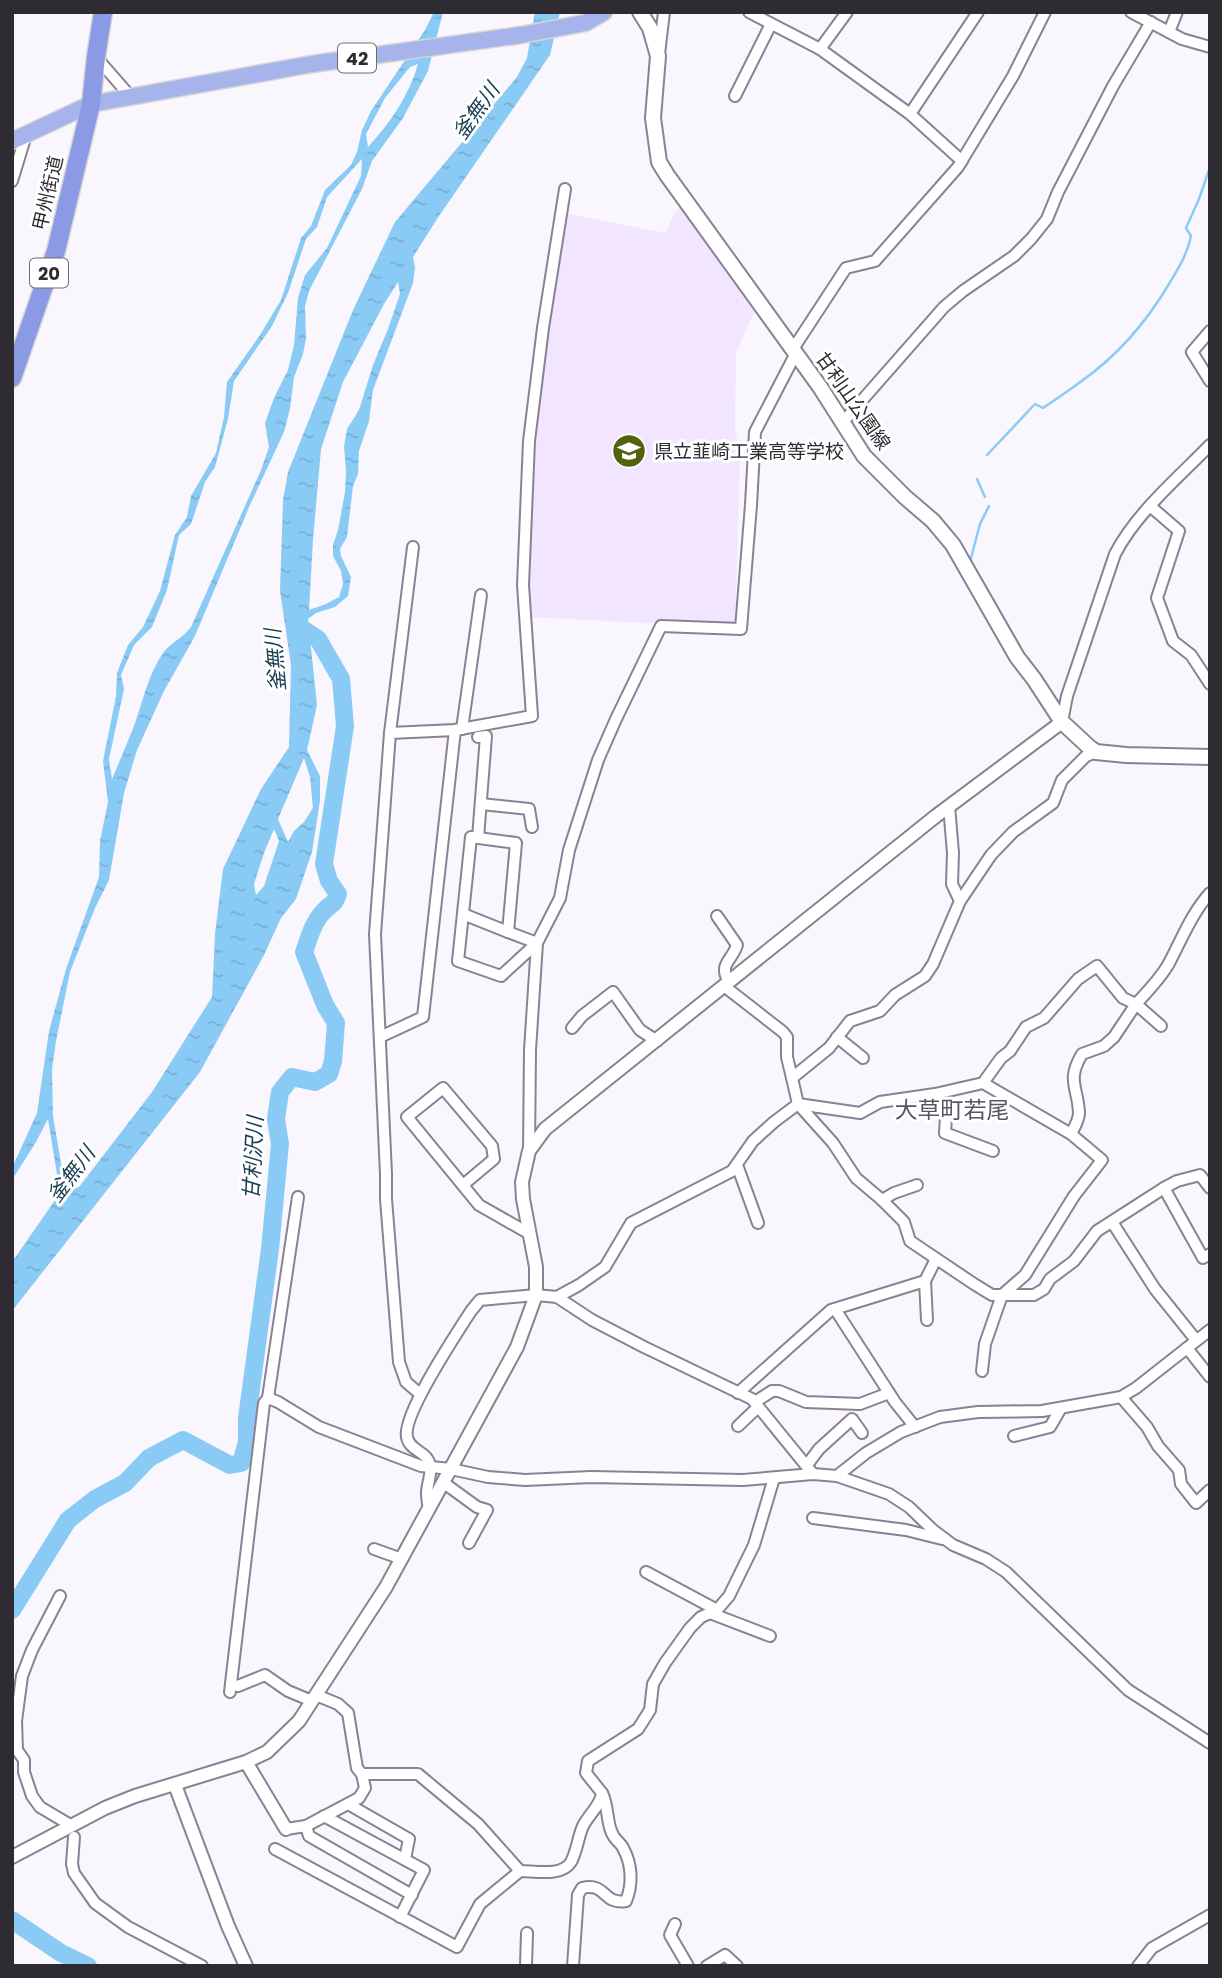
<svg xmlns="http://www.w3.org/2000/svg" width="1222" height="1978" font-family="Poppins,'Noto Sans JP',sans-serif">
  <defs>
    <pattern id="water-ripples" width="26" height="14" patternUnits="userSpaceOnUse" patternTransform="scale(1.75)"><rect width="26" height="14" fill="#8acbf6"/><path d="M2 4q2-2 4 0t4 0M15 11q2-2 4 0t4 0" fill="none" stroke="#77aed3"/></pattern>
  </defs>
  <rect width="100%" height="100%" fill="#faf6fe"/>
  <polygon fill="#f2e5ff" points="681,206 754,312 736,352 735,427 740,455 735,627 526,617 533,423 564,213 666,233 674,213"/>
  <path fill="url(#water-ripples)" fill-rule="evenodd" d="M434,12H443L428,71L403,118L372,161L362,189L309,291L305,306L306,338L303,354L294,377L290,409L284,432L250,505L195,636L164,691L137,750L124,793L109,880L95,908L70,972L56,1041L52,1069L53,1116L64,1181L71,1189L79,1187L152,1092L212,997L215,934L223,869L261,789L289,747L291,665L280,591L283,500L288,472L353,310L395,222L517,77L527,58L535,12H560L550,55L439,216L413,257L415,267L413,283L373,390L369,421L359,451L358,474L353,486L347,537L340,549L341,556L351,577L348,596L335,607L316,613L308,619L317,705L307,750L320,776V801L312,852L296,899L281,918L264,955L200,1072L12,1311V1262L60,1193L48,1119L36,1142L12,1180V1168L37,1113L49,1031L66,969L99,877L100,841L108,802L103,761L116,696L117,673L128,645L143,627L160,591L175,535L187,517L191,496L216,453L224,417L227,382L260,335L281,300L301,238L311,226L325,190L351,165L357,152L362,130L371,111L425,30ZM418,64C409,96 390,123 368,147L366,134L385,98L410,67ZM362,159L361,176L327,248L305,275L298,298L294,345L288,370L274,398L265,423L269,447L261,470L191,627C183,638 171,642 163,653C149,673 143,700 135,723C128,742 120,760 112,779L109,759L124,689L121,675L134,645L152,627L167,590L179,535L191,524L205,482L215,467L228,419L234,381L272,326L288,293L306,239L317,227L327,197ZM398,282L400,294L388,329L373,365L359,410L347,429L344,446L346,471L345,492L338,530L333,545V556L341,571L343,584L339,597L326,604L309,610L313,540L321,449L343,382L384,304ZM304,758L310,777L313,808L304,822L294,831L288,842L278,819ZM274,829L279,841L264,886L256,895L254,884L264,853Z"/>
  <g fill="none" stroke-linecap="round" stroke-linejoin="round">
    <g stroke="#8acbf6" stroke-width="2.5">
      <path d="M987,455L1035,404L1043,408C1056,399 1070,390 1083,380C1118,355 1147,321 1169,284C1179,267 1187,255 1191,236L1186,228L1199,199L1210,167"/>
      <polyline points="977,479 985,497"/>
      <polyline points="971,558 980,524 989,506"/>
    </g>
    <g stroke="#8acbf6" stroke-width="18">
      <path d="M12,1610L68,1520L95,1499L125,1483L149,1458L183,1440L230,1465L241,1463L247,1442V1418L270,1249L280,1144L276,1119L280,1092L292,1077L315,1082L329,1074L333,1061L336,1023L325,1005L304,952C309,938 313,922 324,911C331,903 334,906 338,894L329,881L324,864L345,726L341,679L318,639L295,624"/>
      <polyline points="12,1920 61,1953 88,1966"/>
    </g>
    <g stroke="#8a8292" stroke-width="14">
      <g id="minor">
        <polyline points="749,12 820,49 910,114 962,161"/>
        <polyline points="1131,12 1182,39 1210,47"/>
        <polyline points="1169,32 1177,12"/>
        <polyline points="820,49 847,12"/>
        <polyline points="659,54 664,12"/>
        <polyline points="96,57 130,96"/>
        <polyline points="735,96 771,24"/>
        <polyline points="910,114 978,12"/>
        <polyline points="12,181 26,135"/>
        <polyline points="1210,331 1192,352 1210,381"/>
        <polyline points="793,349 846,268 875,261 958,167 1013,76 1045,12"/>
        <polyline points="843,422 944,307 963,291 1014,256 1031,239 1047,219 1058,192 1113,86 1151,22"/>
        <polyline points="1150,506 1179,531 1157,598 1173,641 1191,655 1210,684"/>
        <path d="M1062,722L1067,696L1115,554C1137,512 1177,479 1210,445"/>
        <polyline points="462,729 481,595"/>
        <polyline points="390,733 413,547"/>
        <polyline points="478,737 486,736 478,838"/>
        <polyline points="1096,752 1086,756 1062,780 1053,803 1013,832 991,855 960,901 933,964 925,976 895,995 880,1011 850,1021 829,1048 792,1078 798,1104 833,1143 856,1178 882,1200 904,1222 910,1241 974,1284 992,1295 1034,1295 1044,1289 1050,1279 1074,1261 1097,1231 1164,1188 1177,1181 1200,1175 1210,1188"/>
        <polyline points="481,804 529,809 532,827"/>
        <polyline points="949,806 953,853 952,884 960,901"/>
        <polygon points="471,837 516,843 508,932 537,943 501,976 458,961"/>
        <polyline points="463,914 508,932"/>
        <path d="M717,916L737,945C732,961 718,964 729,982"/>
        <polyline points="724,986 783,1032 787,1037 787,1057 792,1078"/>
        <polyline points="572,1028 582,1016 613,992 640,1030 657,1041"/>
        <polyline points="380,1037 423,1017 455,730"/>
        <polyline points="837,1037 863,1058"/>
        <polyline points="935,1094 946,1117 945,1133 993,1151"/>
        <path d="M1071,1134C1074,1128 1079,1120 1079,1113C1078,1087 1066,1081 1082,1054L1104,1046L1114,1037L1136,1004L1161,1026"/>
        <polyline points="529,1151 530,1050 537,943 560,898 569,850 598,760 616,719 661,626 741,629 751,505 755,432 796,353"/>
        <polyline points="737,1165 758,1223"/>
        <polyline points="463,1185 494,1159 492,1146 443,1088 407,1117 479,1205 530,1234"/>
        <polyline points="1164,1188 1203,1258 1210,1254"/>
        <polyline points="882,1200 894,1193 917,1185"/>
        <polyline points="1112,1222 1155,1289 1196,1340"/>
        <polyline points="925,1281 927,1320"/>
        <path d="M557,1297L579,1285L605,1267L631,1223L732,1171L753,1141L774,1122L798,1104L860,1113L880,1102L935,1094L983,1083L1001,1058L1010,1051L1026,1027L1044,1018L1078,979L1097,966L1123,998L1136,1004C1147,992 1159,980 1168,965C1181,941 1191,914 1210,893"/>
        <polyline points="835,1309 895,1402 915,1427"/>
        <polyline points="1187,1348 1210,1377"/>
        <polyline points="982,1371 985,1344 1002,1295 1025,1275 1074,1196 1102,1160 1071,1134 983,1083"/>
        <polyline points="738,1393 831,1310 925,1281 936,1259"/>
        <polyline points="420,1394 406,1382 399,1362 386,1199 386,1174 375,934 390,733 455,730 532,716 523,585 529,441 543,328 565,189"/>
        <polyline points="1121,1397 1147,1427 1158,1446 1179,1470 1181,1484 1196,1503 1210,1490"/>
        <polyline points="268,1398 278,1402 319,1427 421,1466 451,1469 488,1477 525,1480 591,1477 743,1480 813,1474 837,1476 889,1494 909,1507 933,1530 953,1545 986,1559 1006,1572 1128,1690 1210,1743"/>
        <polyline points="755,1402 772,1391 779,1391 806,1402 860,1404 889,1393"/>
        <polyline points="738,1426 758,1407"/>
        <polyline points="1014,1436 1050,1427 1061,1408"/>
        <polyline points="807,1465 819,1449 852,1419 862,1433"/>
        <polyline points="837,1476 866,1453 901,1432 940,1417 978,1412 1042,1411 1121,1397 1136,1388 1210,1330"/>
        <polyline points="444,1483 477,1507 487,1510 469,1543"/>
        <path d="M429,1509C428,1504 427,1498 427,1493C427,1484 432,1474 430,1466C428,1451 409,1451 407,1437C402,1415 457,1333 471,1311L480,1300L536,1295L557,1297L592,1320L644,1347L752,1399L813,1474"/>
        <polyline points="813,1518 906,1530 942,1539"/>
        <polyline points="374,1549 402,1559"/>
        <polyline points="646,1572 717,1610"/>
        <polyline points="60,1596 32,1650 22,1676 16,1721 17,1750 24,1760 24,1772 32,1796 40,1807 67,1823"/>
        <polyline points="710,1613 770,1636"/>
        <polyline points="231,1684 238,1686 265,1675 288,1691 312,1701"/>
        <polyline points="230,1692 264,1403 268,1398 298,1197"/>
        <polyline points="362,1774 418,1774 478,1824 520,1871"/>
        <polyline points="348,1804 409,1839 405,1859"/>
        <polyline points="324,1816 424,1870 400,1917"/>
        <polyline points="306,1826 309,1836 412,1895"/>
        <polyline points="286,1829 306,1826 359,1798 365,1788 362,1774 357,1768 348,1713 338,1704 316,1695"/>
        <polyline points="74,1837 72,1864 74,1873 95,1903 128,1927 202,1966"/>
        <path d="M275,1849L457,1947L480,1904L520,1871C535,1871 562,1877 571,1862C577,1851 578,1837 583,1826C589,1814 601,1805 602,1793L586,1773L588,1761L638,1729L650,1710L653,1684L665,1663L690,1628L701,1617L717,1610L729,1596L754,1545L774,1478"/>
        <polyline points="675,1924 670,1935 688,1966"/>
        <polyline points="526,1966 527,1933"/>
        <path d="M573,1966L578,1895L582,1888C607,1882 602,1905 626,1901C633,1884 632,1864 623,1848C621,1843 615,1840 613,1835C606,1824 609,1806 602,1793"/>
        <polyline points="707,1966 725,1955 737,1966"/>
        <polyline points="1138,1966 1152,1948 1210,1915"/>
      </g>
    </g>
    <g stroke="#8a8292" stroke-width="16">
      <g id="tertiary">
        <polyline points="246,1762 286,1829"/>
        <polyline points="175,1785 228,1926 246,1966"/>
        <polyline points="12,1857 105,1808 135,1796 246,1762 267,1752 299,1721 386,1587 517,1347 536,1295 536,1267 523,1199 522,1182 529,1151 545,1129 936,816 1062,722"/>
      </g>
    </g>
    <g stroke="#8a8292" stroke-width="18">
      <polyline id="secondary" points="640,12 650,28 658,56 653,118 659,162 667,175 820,387 864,456 905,497 933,521 953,545 1017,657 1034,679 1062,722 1089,747 1096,752 1126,755 1210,757"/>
    </g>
    <g stroke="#d5d5d6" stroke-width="19">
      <polyline id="primary" points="12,141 91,104 312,64 521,35 585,23 604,12"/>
    </g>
    <g stroke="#d5d5d6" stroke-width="21">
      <polyline id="trunk" points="12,378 56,251 91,104 96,57 103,12"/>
    </g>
    <use href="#minor" stroke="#fff" stroke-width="10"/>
    <use href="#tertiary" stroke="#fff" stroke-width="12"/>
    <use href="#secondary" stroke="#fff" stroke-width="14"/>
    <use href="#primary" stroke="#a7b3eb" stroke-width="16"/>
    <use href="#trunk" stroke="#8a9ae4" stroke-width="18"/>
  </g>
  <defs>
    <g id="school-disc" transform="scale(1.75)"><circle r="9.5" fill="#51640d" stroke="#fff"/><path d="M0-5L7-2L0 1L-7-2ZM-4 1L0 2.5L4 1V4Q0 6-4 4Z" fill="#fff"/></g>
  </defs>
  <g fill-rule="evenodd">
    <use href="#school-disc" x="629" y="451"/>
  </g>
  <g text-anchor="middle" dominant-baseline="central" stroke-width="6" stroke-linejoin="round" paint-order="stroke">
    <g fill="#fff" stroke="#6d6b70" stroke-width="2">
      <rect x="338" y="43.5" width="38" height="29" rx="5"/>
      <rect x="30" y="258.5" width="38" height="29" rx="5"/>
    </g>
    <g font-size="18" font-weight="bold" fill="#2f2b32">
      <text x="357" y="58">42</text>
      <text x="49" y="273">20</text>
    </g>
    <g font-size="19" fill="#2f2b32" stroke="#fff">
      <text transform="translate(48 193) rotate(-77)">甲州街道</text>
      <text transform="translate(853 401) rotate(55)">甘利山公園線</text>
    </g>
    <g font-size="19" fill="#2f2b32" stroke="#fff" text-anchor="start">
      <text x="654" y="451">県立韮崎工業高等学校</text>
    </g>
    <g font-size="21" font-style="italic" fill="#193e54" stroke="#fff">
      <text transform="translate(476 111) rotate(-55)">釜無川</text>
      <text transform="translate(275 660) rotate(-95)">釜無川</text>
      <text transform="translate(253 1158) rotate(-87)">甘利沢川</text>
      <text transform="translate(71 1174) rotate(-53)">釜無川</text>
    </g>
    <g font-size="23" fill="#5b5363" stroke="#fff">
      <text x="952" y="1110">大草町若尾</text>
    </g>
  </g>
  <rect width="1222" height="1978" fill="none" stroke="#2f2b32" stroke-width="28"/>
</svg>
